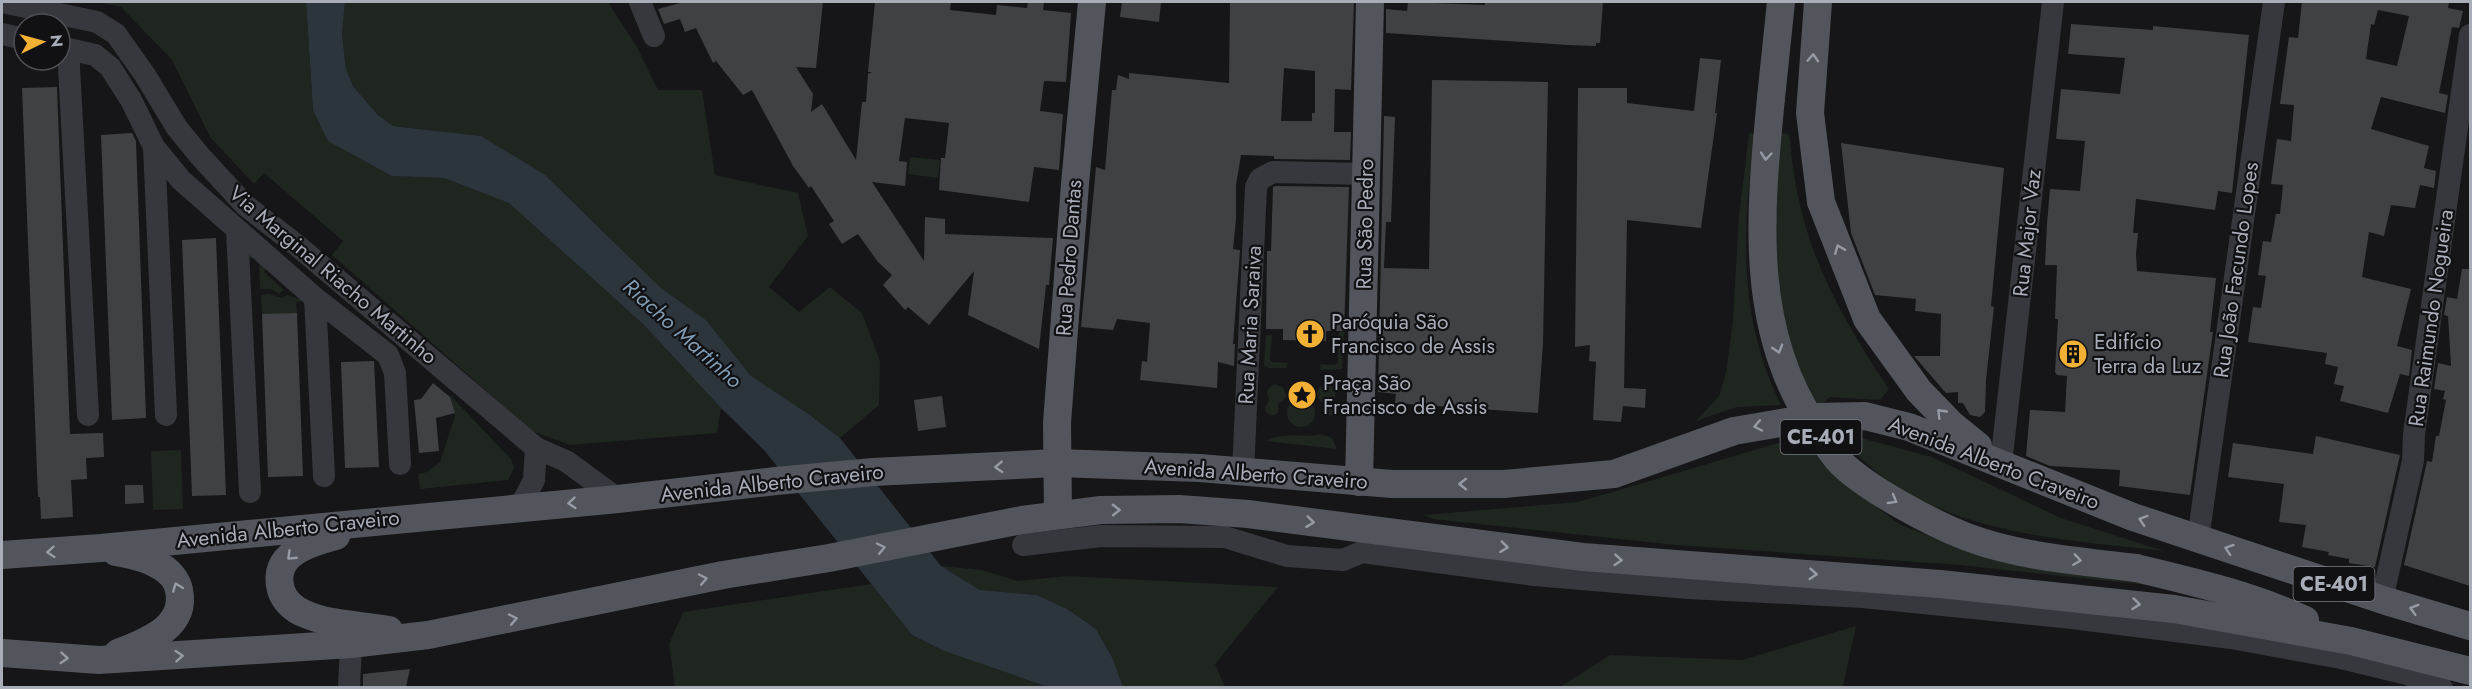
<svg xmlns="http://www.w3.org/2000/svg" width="2472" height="689" font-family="Jost,sans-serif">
  <rect width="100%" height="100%" fill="#161618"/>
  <g fill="#1e261f">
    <polygon points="97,2 306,2 313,110 392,176 444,178 509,203 644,325 721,408 717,433 570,445 532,431 332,255 343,241 264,173 254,184 210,137 172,60 121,7"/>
    <polygon points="345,2 608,2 637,47 658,90 702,90 715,175 798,193 808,236 769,287 799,312 830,287 862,313 880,361 879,405 840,438 810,415 751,376 706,320 661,288 544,174 481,136 393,126 378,115 353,86 346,69 342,34"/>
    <path d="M1751,132L1754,136C1743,231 1737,315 1781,405L1737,407L1696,421L1719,396L1726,373L1733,320L1739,216L1749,134Z"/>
    <path d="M1782,133L1788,134L1790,138C1797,238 1834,307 1889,389L1880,400L1830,397L1817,408C1799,371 1782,327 1777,286C1770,237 1777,185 1780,135Z"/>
    <polygon points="910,157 940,160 938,178 908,174"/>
    <polygon points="246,247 268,266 264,272 284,290 279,294 271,289 260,289 259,258 246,258"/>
    <polygon points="269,294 282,298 287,295 306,301 296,302 297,313 287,313 286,321 273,322 273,314 262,314 261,295"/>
    <polygon points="1339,332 1344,332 1342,369 1321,370 1320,364 1334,365 1338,363"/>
    <polygon points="1266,335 1272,335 1270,360 1272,362 1288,363 1286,368 1269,368 1264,365"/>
    <polygon points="1274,384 1283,387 1286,396 1283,401 1278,404 1278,413 1272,416 1266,412 1265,408 1269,401 1267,391"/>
    <path d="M1328,384L1333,387L1336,393L1333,402L1337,411L1332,416L1324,413V404C1318,400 1315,395 1319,388Z"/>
    <polygon points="450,395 511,459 514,468 508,480 420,489 418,474 427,472 440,462 455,416"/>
    <circle cx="1301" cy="413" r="14"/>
    <path d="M1839,432L1932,457L2061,518L2164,551C2052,538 1911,533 1839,432Z"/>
    <path d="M1320,434L1332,438L1337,449L1266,441C1284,431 1301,439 1320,434Z"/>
    <polygon points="1802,436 1821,462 1842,481 1899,524 1959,548 2166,587 1960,565 1676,545 1433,519 1424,515 1578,502"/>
    <polygon points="181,450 183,509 153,510 151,451"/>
    <polygon points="941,566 982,570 1017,581 1068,576 1278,587 1215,664 1225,687 1123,687 1113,659 1096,629 1067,609 1037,595 980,590"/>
    <polygon points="871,584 912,635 944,651 1048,687 675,687 669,644 683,612"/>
    <polygon points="1856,626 1843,687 1560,687 1610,655 1742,660"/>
  </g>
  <polygon fill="#2c353c" points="306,2 345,2 342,34 346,69 353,86 378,115 393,126 481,136 544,174 661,288 706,320 751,376 810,415 840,438 941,566 980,590 1037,595 1067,609 1096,629 1113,659 1123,687 1048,687 944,651 912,635 764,450 721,408 644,325 509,203 444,178 392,176 328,141 313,110"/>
  <g fill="#404145" fill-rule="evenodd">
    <polygon points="684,2 823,2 816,68 796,67 813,94 811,112 822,104 856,160 862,102 866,102 868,74 872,72 868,72 875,2 951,2 950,10 996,15 997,5 1027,8 1028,2 1044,2 1043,10 1071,13 1066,82 1044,81 1040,111 1063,114 1059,170 1034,167 1029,202 939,190 941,158 945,158 949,123 905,118 899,161 907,162 905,186 872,182 924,261 925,217 945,219 945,234 1053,238 1049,285 1046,285 1039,349 968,315 974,271 929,325 908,307 905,310 883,285 892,275 878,262 858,234 842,244 829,224 834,221 811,186 809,188 793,166 752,90 743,95 716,61 713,63 696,28 685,32 680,19 664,24 658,9"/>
    <polygon points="1122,2 1161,2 1159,22 1120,17"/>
    <path d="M1230,2H1354L1351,90L1335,89L1334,132H1351L1350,160L1274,159V156L1241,155L1236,185V219L1233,249L1240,250L1233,344H1235L1234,366L1218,362L1217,388L1140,380L1142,361L1147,362L1150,323L1117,319L1113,330L1081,327L1096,167L1105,170L1112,90H1116L1118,75L1129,79V73L1229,83ZM1284,68L1315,71V113H1312V121H1281Z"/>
    <polygon points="1408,2 1485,5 1485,2 1603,2 1600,43 1596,43 1596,46 1568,45 1386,33 1386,9 1407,11"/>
    <path d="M2302,2H2449L2448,8L2463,11L2459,28L2452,27L2439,93L2448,95L2445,113L2381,97L2371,129L2429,146L2424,168L2436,171L2434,188L2420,185L2415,208L2391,205L2384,236L2369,232L2362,277L2411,289L2397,346L2412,350L2409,376L2400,374L2388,413L2340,401L2344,386L2334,384L2338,367L2325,364L2327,353L2248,342L2253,307L2261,308L2266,276L2258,275L2263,241L2271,242L2276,214H2280L2283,185L2271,184L2277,139L2291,141L2294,105L2280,104L2289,37L2298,38ZM2378,10L2409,16L2397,66L2366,59L2371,24L2374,25Z"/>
    <polygon points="2071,24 2153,30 2153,26 2249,35 2232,193 2218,191 2215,210 2136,199 2133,233 2138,233 2136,254 2137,271 2216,278 2210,332 2213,332 2190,495 2119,486 2120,470 2050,466 2026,456 2030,410 2065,412 2067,376 2057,375 2055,372 2058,319 2055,319 2057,265 2045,265 2047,224 2050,189 2080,191 2085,141 2056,139 2061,89 2120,94 2125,58 2068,54"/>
    <polygon points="1700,58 1721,60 1715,113 1717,113 1701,228 1627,220 1624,388 1646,389 1645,408 1623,406 1621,422 1593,420 1596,362 1589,361 1590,345 1575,347 1578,88 1627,88 1627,103 1694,111"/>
    <polygon points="1432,80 1548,82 1543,344 1538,413 1395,403 1396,394 1378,392 1384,116 1395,117 1391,222 1386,222 1384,268 1429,269"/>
    <polygon points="57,87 70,434 103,433 104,457 86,458 87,479 71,480 73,517 41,519 40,497 38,497 22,88"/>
    <polygon points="132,133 136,141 146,418 112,420 101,135"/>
    <polygon points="1841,143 2004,168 1991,306 1994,307 1986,380 1985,412 1980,417 1970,415 1963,403 1958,403 1958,392 1946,393 1914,356 1940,356 1941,314 1915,311 1916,299 1875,295 1851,233"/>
    <polygon points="1276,186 1349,187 1344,331 1326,331 1326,341 1283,340 1283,329 1266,329 1267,251 1271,251 1273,187"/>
    <polygon points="216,238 226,495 192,496 182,240"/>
    <polygon points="2462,269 2470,269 2470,586 2404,565 2427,461 2432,462 2436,436 2439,436 2446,400 2443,399 2445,391 2434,389 2438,363 2451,366 2448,316 2444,315 2447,297 2457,299"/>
    <polygon points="297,313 303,476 268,477 262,314"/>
    <polygon points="374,361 379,467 345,468 341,362"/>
    <polygon points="433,383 450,397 455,413 436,418 439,451 419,453 414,400 421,399"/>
    <polygon points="942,396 946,427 918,431 914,400"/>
    <polygon points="2316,436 2400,455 2375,567 2349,563 2349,559 2328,555 2329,552 2302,547 2306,525 2279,522 2284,484 2228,477 2233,443 2313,454"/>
    <polygon points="125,485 143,485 144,503 125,504"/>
    <polygon points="410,669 406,687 363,687 363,674"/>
  </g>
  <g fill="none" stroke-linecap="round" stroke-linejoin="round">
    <g stroke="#37383d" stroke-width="22">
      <polyline points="2,2 97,22 116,34 145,75 177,128 200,156 245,205 299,247 536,448 566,461 618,499"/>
      <polyline points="640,2 654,36"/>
      <polyline points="2,34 24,39"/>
      <polyline points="60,47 95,55 110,67 131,100 154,147 181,180 315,298 388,355 395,373 400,464"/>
      <polyline points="68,49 88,415"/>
      <polyline points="154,147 166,415"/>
      <polyline points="237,230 250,492"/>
      <polyline points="315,298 324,476"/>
      <polyline points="2001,464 2053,2"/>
      <polyline points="1243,472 1256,187 1260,179 1273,172 1366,174"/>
      <polyline points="520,507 534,480 536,448"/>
      <polyline points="2198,539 2274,2"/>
      <polyline points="1023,545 1101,536 1225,537 1287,556 1343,560 1362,552 1534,575 1689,588 1863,597 2072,618 2231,638 2341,658 2407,674 2442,688"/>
      <polyline points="2382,600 2413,461 2414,434 2470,35"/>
      <polyline points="349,688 351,644"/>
    </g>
    <g stroke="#53555c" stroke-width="28">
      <polyline points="1818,2 1810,113 1821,202 1867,319 1919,391 1952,425 1978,446"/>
      <polyline points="1771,98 1781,2"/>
      <polyline points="1359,482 1370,2"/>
      <polyline points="1058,514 1057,423 1075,184 1092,2"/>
      <path d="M336,536C309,543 271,554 281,590C284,600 293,609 303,613C328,625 362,625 389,630"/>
      <path d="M116,552C131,555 147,558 160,566C169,571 177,580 179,590C187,628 145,642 118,653"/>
      <polyline points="2,555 101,548 618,499 776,481 873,472 1057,463 1200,468 1392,484 1504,484 1614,474 1734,431 1816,417 1865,416 1909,427 2133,517 2386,601 2470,626"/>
      <path d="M2136,568C2194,582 2251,595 2305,620"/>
      <polyline points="2,653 99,660 351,644 428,635 723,575 829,558 1022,520 1101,510 1179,509 1248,514 1583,557 1940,584 2174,609 2351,641 2470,671"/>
    </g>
    <path stroke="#53555c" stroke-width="28" d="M1771,98C1760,210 1748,329 1815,427C1822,438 1830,451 1839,461C1865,488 1931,523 1967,537C2020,557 2080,561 2136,568"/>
  </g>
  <defs><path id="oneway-chevron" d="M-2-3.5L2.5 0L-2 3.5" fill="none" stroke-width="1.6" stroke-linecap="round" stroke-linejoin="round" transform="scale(1.5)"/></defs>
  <g stroke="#979ba6">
    <use href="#oneway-chevron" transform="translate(1813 58) rotate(-87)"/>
    <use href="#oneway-chevron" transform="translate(1766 156) rotate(95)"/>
    <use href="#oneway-chevron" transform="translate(1839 249) rotate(-112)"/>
    <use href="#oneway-chevron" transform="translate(1778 349) rotate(73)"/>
    <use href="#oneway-chevron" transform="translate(1941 413) rotate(-134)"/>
    <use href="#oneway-chevron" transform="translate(1758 426) rotate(168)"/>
    <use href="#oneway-chevron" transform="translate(999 467) rotate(177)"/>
    <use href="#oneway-chevron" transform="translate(1463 484) rotate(180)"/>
    <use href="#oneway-chevron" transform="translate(1893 500) rotate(30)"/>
    <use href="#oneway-chevron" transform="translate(572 503) rotate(175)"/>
    <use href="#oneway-chevron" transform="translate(1116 510) rotate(-1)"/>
    <use href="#oneway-chevron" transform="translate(2143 520) rotate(-162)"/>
    <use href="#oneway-chevron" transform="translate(1310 522) rotate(7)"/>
    <use href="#oneway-chevron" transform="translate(1504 547) rotate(7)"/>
    <use href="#oneway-chevron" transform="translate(881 548) rotate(-12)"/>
    <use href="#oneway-chevron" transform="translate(2229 549) rotate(-162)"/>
    <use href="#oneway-chevron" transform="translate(51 552) rotate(176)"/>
    <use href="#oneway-chevron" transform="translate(291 556) rotate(136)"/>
    <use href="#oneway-chevron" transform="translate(1618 560) rotate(4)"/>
    <use href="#oneway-chevron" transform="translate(2077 560) rotate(8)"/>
    <use href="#oneway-chevron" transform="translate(1813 574) rotate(4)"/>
    <use href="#oneway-chevron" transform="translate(703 579) rotate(-12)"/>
    <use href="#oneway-chevron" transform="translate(177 587) rotate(-111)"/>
    <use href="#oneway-chevron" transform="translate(2136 604) rotate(6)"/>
    <use href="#oneway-chevron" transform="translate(2414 609) rotate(-164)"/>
    <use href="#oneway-chevron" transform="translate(513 619) rotate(-12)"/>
    <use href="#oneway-chevron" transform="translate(179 656) rotate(-4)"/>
    <use href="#oneway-chevron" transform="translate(64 658) rotate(4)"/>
  </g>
  <defs>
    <g id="church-disc" transform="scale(1.5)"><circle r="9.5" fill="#f2b134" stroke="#111113"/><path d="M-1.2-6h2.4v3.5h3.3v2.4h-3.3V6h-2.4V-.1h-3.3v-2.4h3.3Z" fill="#111"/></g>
    <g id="building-disc" transform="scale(1.5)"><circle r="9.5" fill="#f2b134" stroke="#111113"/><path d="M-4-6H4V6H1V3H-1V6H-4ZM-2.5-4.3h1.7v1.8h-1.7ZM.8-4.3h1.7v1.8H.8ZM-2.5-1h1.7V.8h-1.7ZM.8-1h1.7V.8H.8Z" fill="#111"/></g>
    <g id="sight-disc" transform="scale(1.5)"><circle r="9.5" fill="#f2b134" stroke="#111113"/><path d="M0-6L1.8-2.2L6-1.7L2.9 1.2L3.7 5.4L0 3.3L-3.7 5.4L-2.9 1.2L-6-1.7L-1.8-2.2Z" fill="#111"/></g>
  </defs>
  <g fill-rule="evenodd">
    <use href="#church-disc" x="1310" y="334"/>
    <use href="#building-disc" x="2073" y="354"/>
    <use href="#sight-disc" x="1302" y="395"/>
  </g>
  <g text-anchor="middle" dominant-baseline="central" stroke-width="4.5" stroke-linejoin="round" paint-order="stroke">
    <g fill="#111113" stroke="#7b7e86" stroke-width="1.5">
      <rect x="1780.5" y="420" width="81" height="34" rx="4.5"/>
      <rect x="2293.5" y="567" width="81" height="34" rx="4.5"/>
    </g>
    <g font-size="20" font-weight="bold" fill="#a8adb8">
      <text x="1821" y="437">CE-401</text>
      <text x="2334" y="584">CE-401</text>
    </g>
    <g font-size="21" fill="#a8adb8" stroke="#111113">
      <text transform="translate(1365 224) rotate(-89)">Rua São Pedro</text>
      <text transform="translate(2027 233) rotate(-84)">Rua Major Vaz</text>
      <text transform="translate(1069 258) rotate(-86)">Rua Pedro Dantas</text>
      <text transform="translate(2236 270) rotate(-82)">Rua João Facundo Lopes</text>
      <text transform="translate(333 275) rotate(40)">Via Marginal Riacho Martinho</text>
      <text transform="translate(2431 318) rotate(-82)">Rua Raimundo Nogueira</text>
      <text transform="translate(1250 325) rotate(-87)">Rua Maria Saraiva</text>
      <text transform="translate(1994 463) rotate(21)">Avenida Alberto Craveiro</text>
      <text transform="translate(1256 474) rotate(4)">Avenida Alberto Craveiro</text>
      <text transform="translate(772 483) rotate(-6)">Avenida Alberto Craveiro</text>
      <text transform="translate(288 529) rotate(-6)">Avenida Alberto Craveiro</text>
    </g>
    <g font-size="21" fill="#a8adb8" stroke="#111113" text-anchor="start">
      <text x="1331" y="322">Paróquia São<tspan x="1331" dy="24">Francisco de Assis</tspan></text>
      <text x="2094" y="342">Edifício<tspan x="2094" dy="24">Terra da Luz</tspan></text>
      <text x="1323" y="383">Praça São<tspan x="1323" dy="24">Francisco de Assis</tspan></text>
    </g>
    <g font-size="22" font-style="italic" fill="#7f9bb3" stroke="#111113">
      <text transform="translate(683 333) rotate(42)">Riacho Martinho</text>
    </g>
  </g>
  <rect width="2472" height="689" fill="none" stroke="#a8adb8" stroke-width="6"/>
  <g transform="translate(42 42) rotate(85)"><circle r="28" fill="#111113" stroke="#4d4f55" stroke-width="1.5"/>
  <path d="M0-4.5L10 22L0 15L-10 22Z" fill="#f2b134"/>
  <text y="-9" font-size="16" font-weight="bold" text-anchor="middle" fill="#a8adb8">N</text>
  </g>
</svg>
